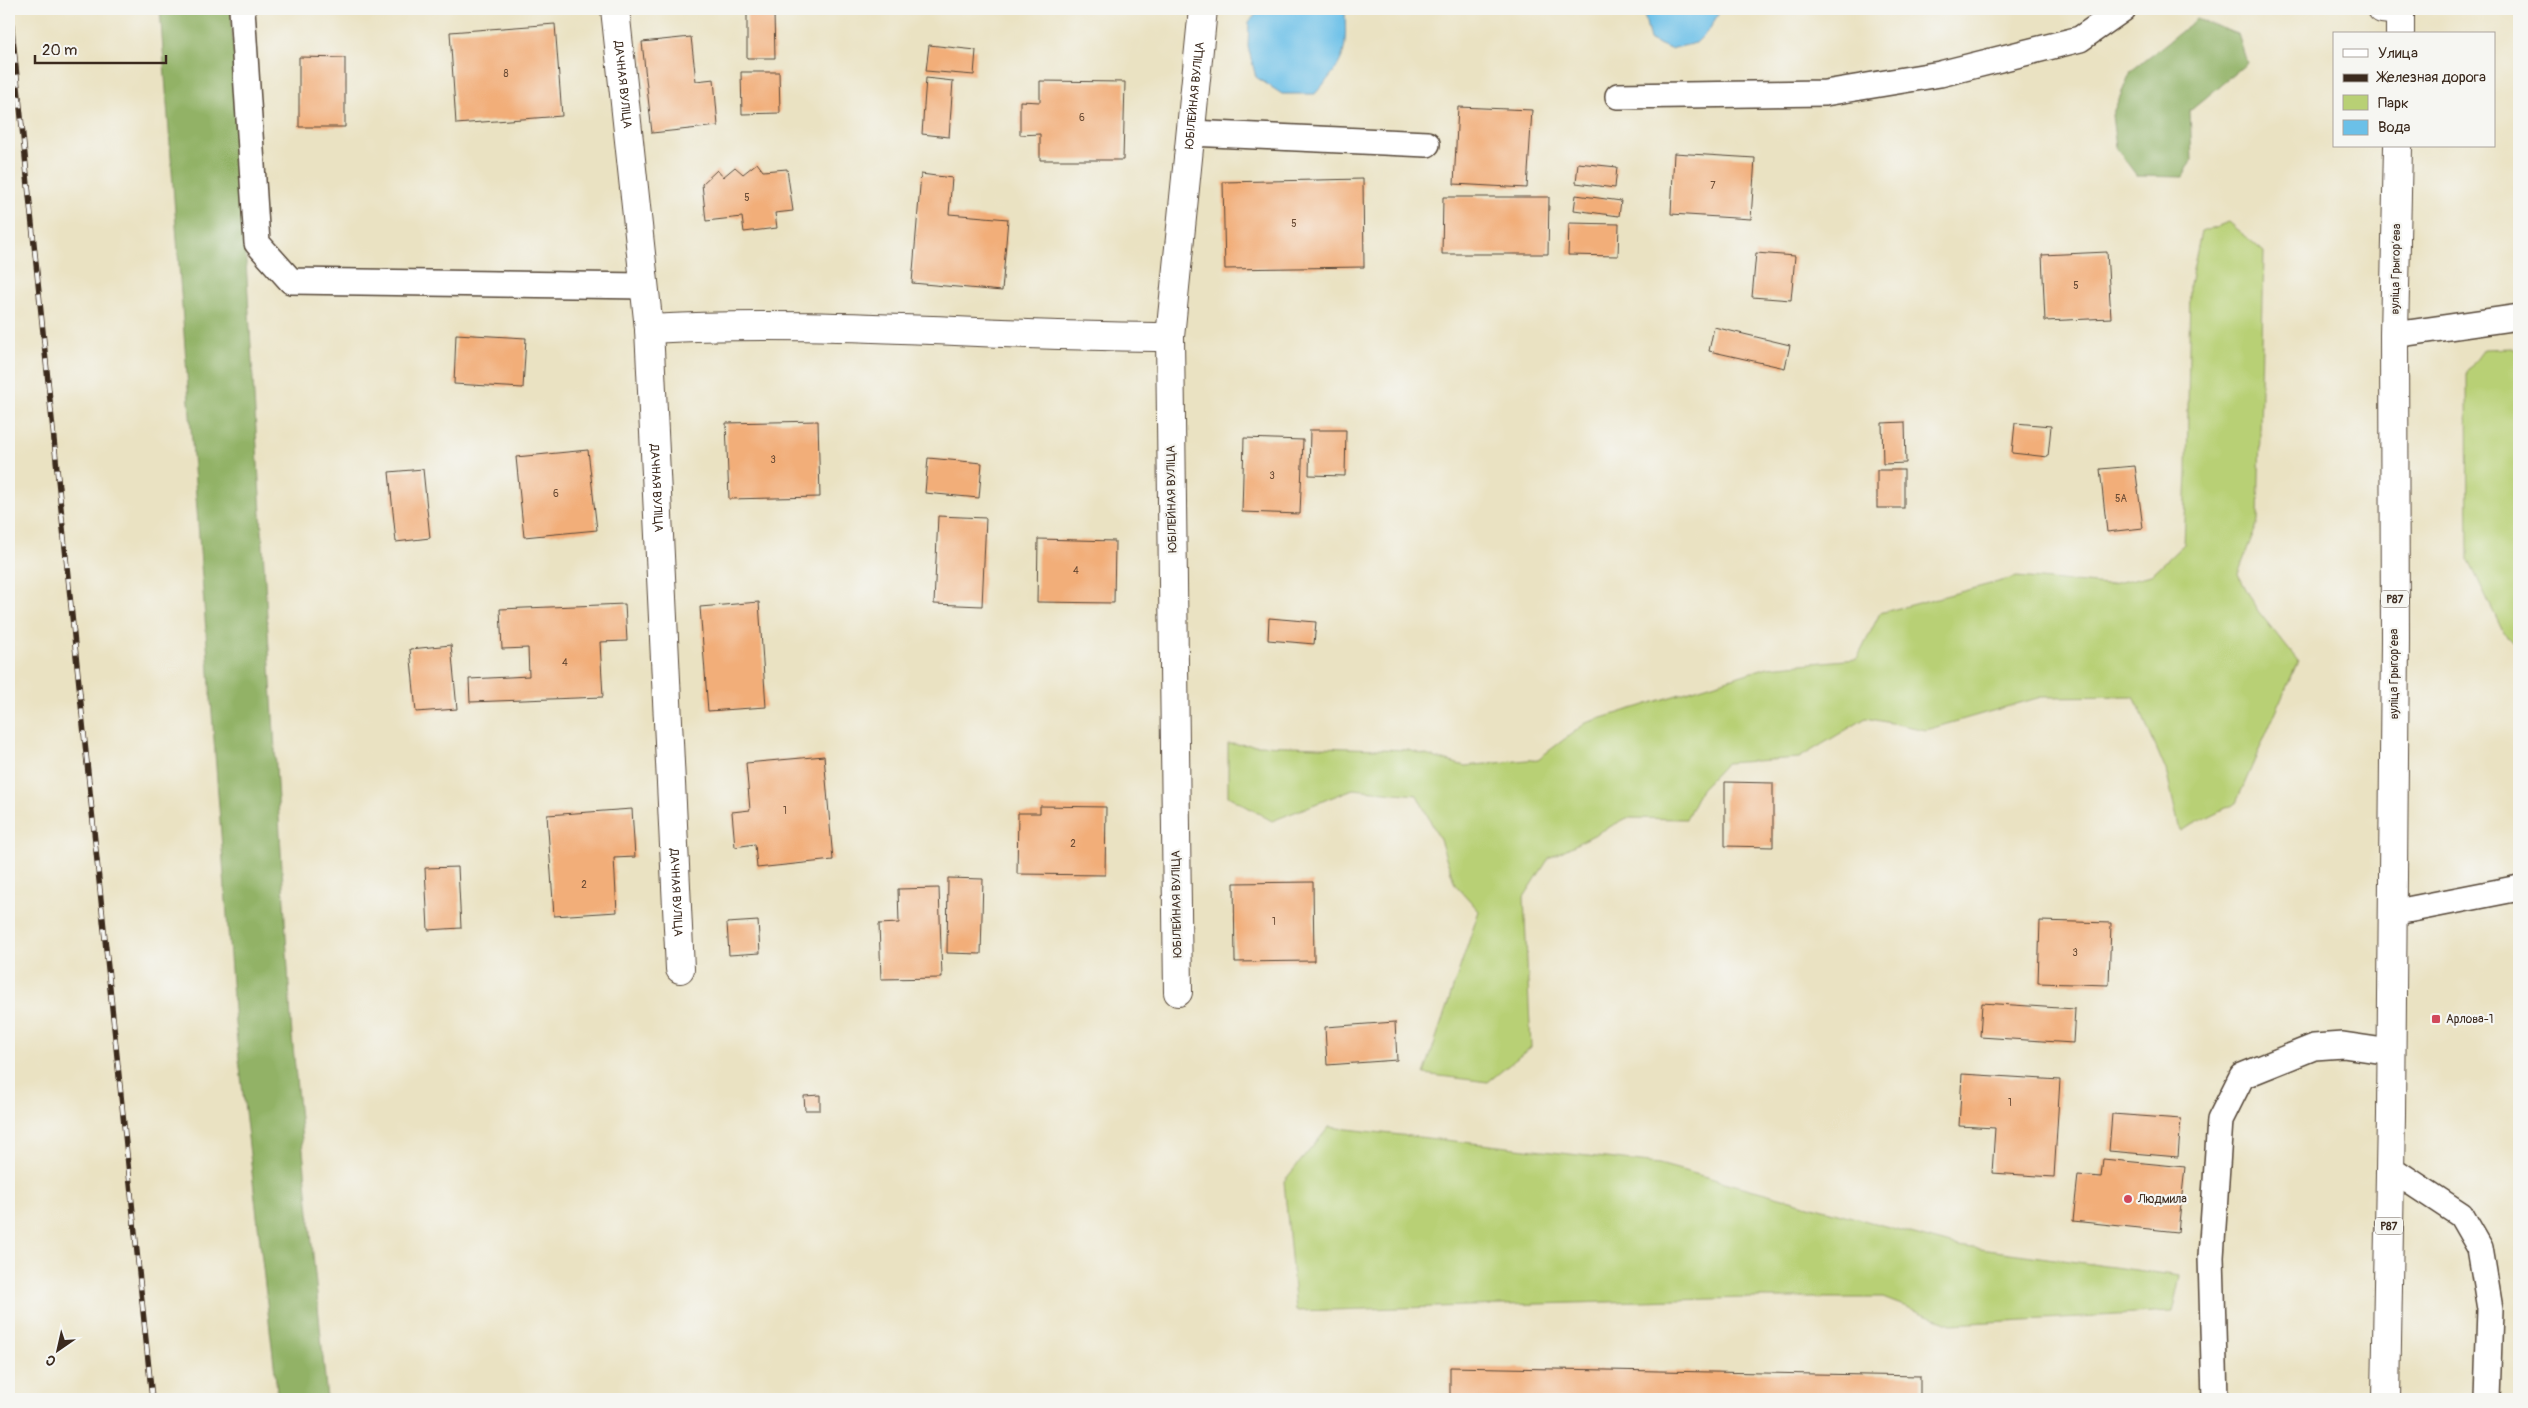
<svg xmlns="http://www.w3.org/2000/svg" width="2528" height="1408" font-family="Pangolin,sans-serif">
  <rect width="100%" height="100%" fill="#f6f6f2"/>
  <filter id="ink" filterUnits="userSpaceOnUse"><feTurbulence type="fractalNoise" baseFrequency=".02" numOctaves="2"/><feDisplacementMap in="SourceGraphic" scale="10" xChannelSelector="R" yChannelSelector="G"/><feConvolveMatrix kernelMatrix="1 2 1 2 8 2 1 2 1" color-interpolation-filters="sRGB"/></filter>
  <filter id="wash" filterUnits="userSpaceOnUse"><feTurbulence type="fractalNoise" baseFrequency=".0096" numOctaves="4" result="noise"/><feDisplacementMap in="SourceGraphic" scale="20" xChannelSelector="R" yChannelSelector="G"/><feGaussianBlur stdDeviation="1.12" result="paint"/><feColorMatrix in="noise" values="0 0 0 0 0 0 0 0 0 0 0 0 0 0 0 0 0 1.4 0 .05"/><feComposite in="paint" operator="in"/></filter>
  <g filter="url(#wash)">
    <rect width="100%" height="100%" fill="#eae2c2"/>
    <g fill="#b8d075" stroke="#7a7d4a">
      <polygon points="2229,222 2264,252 2258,522 2238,574 2258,611 2298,661 2236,803 2180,831 2166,771 2134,696 2041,697 1926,730 1866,718 1799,758 1726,763 1701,789 1686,819 1627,818 1549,858 1524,897 1531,1047 1488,1082 1424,1074 1479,911 1455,884 1440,840 1417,795 1353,789 1272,821 1228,796 1228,744 1408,750 1465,766 1538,759 1586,723 1768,667 1857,659 1880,613 2017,577 2107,585 2151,575 2184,544 2187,472 2190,284 2201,232"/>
      <polygon points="2512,348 2519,352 2519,648 2503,632 2468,559 2467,372 2484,349"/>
      <polygon points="1329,1127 1659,1164 1958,1246 2180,1276 2172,1312 1951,1324 1883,1298 1745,1298 1296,1311 1284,1181"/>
    </g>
    <g fill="#92b266" stroke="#666e42">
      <polygon points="160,9 231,9 292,1036 327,1399 278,1399 235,1024"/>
      <polygon points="2197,19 2238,34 2247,63 2190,111 2192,160 2183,177 2137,176 2116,148 2112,115 2131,71"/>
    </g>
    <g fill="#6bc0e8" stroke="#537583">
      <path d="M1261,9H1341L1345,13C1347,57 1344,61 1315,94H1282L1256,77L1248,47L1249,22Z"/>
      <polygon points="1643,9 1721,9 1709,30 1696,43 1670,49 1650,40"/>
    </g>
    <g id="blocks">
      <g fill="#f2ae79">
        <polygon points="747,13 774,13 775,58 747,58"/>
        <polygon points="555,24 562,116 456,124 450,32"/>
        <polygon points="691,37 696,81 714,79 718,126 652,133 642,42"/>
        <polygon points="929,45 976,50 974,75 926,71"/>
        <polygon points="299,57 345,58 345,127 299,127"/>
        <polygon points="741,72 779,72 780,113 742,114"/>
        <polygon points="926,78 953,81 949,137 922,134"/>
        <polygon points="1040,81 1125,82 1123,160 1040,160 1040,134 1020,135 1020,101 1040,102"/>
        <polygon points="1458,107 1532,110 1527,188 1454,184"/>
        <polygon points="1674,153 1755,158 1751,219 1671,214"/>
        <polygon points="757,163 763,171 787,169 793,211 775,213 777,228 744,232 742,217 706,221 702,184 717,170 723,177 735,167 743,174"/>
        <polygon points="1578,163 1617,167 1615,188 1576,183"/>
        <polygon points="921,174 952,178 949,214 1008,219 1002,291 912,283"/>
        <polygon points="1363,179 1364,267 1225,269 1223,182"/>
        <polygon points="1576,195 1621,201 1619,216 1574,210"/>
        <polygon points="1443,197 1549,197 1548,254 1442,254"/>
        <polygon points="1569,223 1619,224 1618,256 1568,255"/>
        <polygon points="2107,252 2111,318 2045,321 2042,255"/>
        <polygon points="1756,253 1795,256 1791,300 1752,297"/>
        <polygon points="1714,327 1790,345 1785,368 1709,351"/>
        <polygon points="456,334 526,338 523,388 454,384"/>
        <polygon points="818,421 820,497 729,499 726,423"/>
        <polygon points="1905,422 1906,463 1883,464 1882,423"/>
        <polygon points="2015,423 2051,426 2048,457 2012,453"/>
        <polygon points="1310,430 1346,430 1345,476 1309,475"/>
        <polygon points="1244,438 1303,440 1300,514 1242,512"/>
        <polygon points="588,450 597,530 524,537 516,457"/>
        <polygon points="928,458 982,463 979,498 925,493"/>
        <polygon points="2135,466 2143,528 2107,532 2100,469"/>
        <polygon points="423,469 430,538 396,542 389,472"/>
        <rect x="1877" y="470" width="27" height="38"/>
        <polygon points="938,516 986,518 982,606 934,604"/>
        <polygon points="1038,539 1115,541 1114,603 1037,602"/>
        <polygon points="759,602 766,707 708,711 700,607"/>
        <polygon points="625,604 627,641 600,642 603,697 470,702 469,679 529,676 528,648 502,649 500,609"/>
        <polygon points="1269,618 1316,622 1314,644 1268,640"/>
        <polygon points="451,645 457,709 416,712 410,649"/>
        <polygon points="824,756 833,860 757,868 755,844 735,847 732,812 750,810 746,763"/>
        <polygon points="1725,782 1773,783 1773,847 1725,846"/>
        <polygon points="1040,806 1106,807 1105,875 1017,874 1018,813 1040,813"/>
        <polygon points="632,809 635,857 614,858 617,912 554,916 547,815"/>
        <polygon points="458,867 461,928 428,930 425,868"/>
        <polygon points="948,878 983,879 981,954 947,953"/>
        <polygon points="1313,882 1314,961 1235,962 1234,883"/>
        <polygon points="939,888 942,978 881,979 879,924 899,923 898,889"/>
        <polygon points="758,921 760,953 729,955 727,923"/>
        <polygon points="2040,921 2111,923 2109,985 2038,983"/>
        <polygon points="1982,1003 2075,1009 2073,1043 1980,1037"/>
        <polygon points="1395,1022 1397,1060 1327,1065 1325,1027"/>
        <polygon points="1962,1074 2060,1080 2054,1177 1992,1173 1995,1128 1959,1126"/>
        <polygon points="820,1095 820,1110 805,1110 804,1096"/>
        <polygon points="2112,1114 2181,1119 2178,1157 2109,1151"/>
        <polygon points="2103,1159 2185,1167 2178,1232 2073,1221 2078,1175 2101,1177"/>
        <polygon points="1450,1367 1920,1376 1920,1399 1450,1399"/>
      </g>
    </g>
  </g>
  <g filter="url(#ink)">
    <use href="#blocks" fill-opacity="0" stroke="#554637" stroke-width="1"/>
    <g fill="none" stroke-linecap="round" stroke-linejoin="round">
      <g stroke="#554637" stroke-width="28">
        <g id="lane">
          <polyline points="242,9 257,243 291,281 644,286"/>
          <polyline points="1618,96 1825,93 1940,74 2080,39 2123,9"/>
          <polyline points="1190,133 1427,144"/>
          <polyline points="2394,335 2519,317"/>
          <polyline points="2392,913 2519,888"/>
          <polyline points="2390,1168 2461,1215 2480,1248 2490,1309 2487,1399"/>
          <polyline points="2215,1399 2211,1257 2220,1120 2242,1076 2314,1047 2343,1045 2391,1052"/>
        </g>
      </g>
      <g stroke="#554637" stroke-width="30">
        <g id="street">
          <path id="s1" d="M615,9L649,329L680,969"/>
          <polyline points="2382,9 2400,11"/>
          <path d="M649,329C822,319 996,337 1170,337"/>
          <path id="s2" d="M1178,992L1170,337L1203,9"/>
        </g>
      </g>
      <g stroke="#554637" stroke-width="30">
        <g id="primary">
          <polyline points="2400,34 2400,9"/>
          <polyline points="2386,1399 2391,1115 2395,638 2394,335 2398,146"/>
        </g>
      </g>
      <use href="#lane" stroke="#fff" stroke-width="25"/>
      <use href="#street" stroke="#fff" stroke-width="28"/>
      <use href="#primary" stroke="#fff" stroke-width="28"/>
      <g stroke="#3b2a1e" stroke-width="5.5">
        <polyline id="rail" points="10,9 152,1399"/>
      </g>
      <use href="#rail" stroke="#f6f6f2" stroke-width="4" stroke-dasharray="11" stroke-linecap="butt"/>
    </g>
  </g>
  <g fill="#d1495b" stroke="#f6f6f2" stroke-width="2">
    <rect x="2431" y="1014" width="10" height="10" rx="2.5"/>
    <circle cx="2128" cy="1199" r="5"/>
  </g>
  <g text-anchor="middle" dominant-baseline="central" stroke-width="4.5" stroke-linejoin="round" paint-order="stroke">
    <g font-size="10" fill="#694b35">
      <text x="506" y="74">8</text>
      <text x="1082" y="118">6</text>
      <text x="1713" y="186">7</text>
      <text x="747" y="198">5</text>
      <text x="1294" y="224">5</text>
      <text x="2076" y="286">5</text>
      <text x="773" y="460">3</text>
      <text x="1272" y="476">3</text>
      <text x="556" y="494">6</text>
      <text x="2121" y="499">5А</text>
      <text x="1076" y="571">4</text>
      <text x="565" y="663">4</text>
      <text x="785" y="811">1</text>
      <text x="1073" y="844">2</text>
      <text x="584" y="885">2</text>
      <text x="1274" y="922">1</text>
      <text x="2075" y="953">3</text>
      <text x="2010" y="1103">1</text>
    </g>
    <g fill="#f6f6f2" stroke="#73675e" stroke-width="1">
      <rect x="2381" y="590.5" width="28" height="17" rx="4"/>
      <rect x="2375" y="1217.5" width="28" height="17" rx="4"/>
    </g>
    <g font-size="11" font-weight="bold" fill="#3b2a1e">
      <text x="2395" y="599">Р87</text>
      <text x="2389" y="1226">Р87</text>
    </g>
    <g font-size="12" fill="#3b2a1e" stroke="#f6f6f2">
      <text stroke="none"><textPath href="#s1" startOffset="76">ДАЧНАЯ ВУЛІЦА</textPath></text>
      <text stroke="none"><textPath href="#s2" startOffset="898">ЮБІЛЕЙНАЯ ВУЛІЦА</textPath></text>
      <text transform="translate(2396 269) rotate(-89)">вуліца Грыгорʼева</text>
      <text stroke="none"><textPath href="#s1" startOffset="481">ДАЧНАЯ ВУЛІЦА</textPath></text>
      <text transform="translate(1172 499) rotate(-91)">ЮБІЛЕЙНАЯ ВУЛІЦА</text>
      <text transform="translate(2394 674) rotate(-90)">вуліца Грыгорʼева</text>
      <text stroke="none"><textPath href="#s1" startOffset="886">ДАЧНАЯ ВУЛІЦА</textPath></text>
      <text transform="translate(1177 904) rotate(-91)">ЮБІЛЕЙНАЯ ВУЛІЦА</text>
    </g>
    <g font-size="12" fill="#3b2a1e" stroke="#f6f6f2" text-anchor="start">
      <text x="2446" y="1019">Арлова-1</text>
      <text x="2138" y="1199">Людмила</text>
    </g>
  </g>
  <rect width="2528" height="1408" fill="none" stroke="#f6f6f2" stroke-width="30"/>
  <rect x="2333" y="32" width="162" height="115" fill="#f6f6f2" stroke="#aba49d"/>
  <rect x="2343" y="49" width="25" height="8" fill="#ffffff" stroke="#aba49d"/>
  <text x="2378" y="58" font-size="15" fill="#3b2a1e">Улица</text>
  <rect x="2343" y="74" width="25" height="8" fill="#3b2a1e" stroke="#aba49d"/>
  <text x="2378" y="82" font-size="15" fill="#3b2a1e">Железная дорога</text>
  <rect x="2343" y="95" width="25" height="15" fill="#b8d075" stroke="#aba49d"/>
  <text x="2378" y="108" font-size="15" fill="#3b2a1e">Парк</text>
  <rect x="2343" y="120" width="25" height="15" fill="#6bc0e8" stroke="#aba49d"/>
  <text x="2378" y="132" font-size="15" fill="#3b2a1e">Вода</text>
  <g transform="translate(58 1350) rotate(214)" stroke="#f6f6f2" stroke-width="4" paint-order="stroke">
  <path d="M0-4L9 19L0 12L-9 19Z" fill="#3b2a1e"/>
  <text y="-8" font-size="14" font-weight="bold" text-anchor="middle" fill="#3b2a1e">С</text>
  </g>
  <path d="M35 55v8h131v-8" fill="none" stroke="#3b2a1e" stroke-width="2.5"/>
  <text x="42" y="55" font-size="15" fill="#3b2a1e" stroke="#f6f6f2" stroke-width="4" paint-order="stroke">20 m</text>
</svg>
